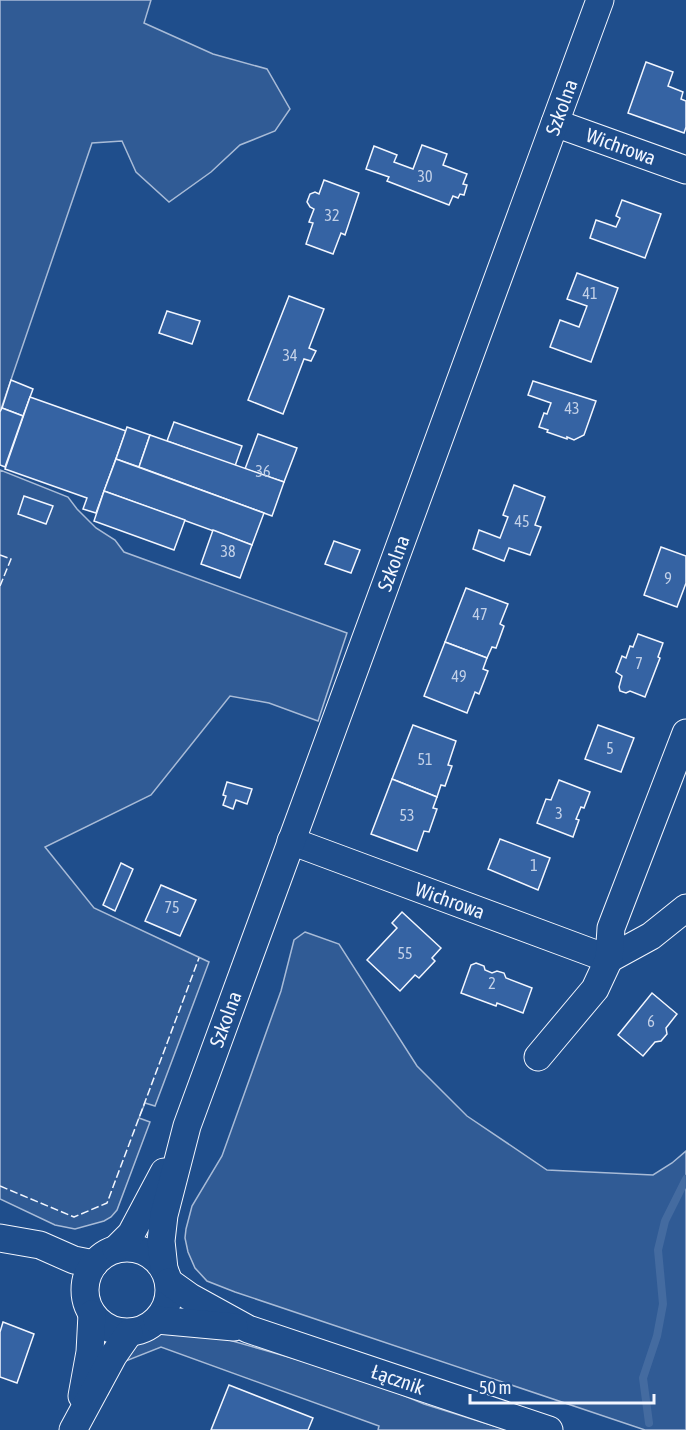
<svg xmlns="http://www.w3.org/2000/svg" width="686" height="1430" viewBox="0 0 686 1430" font-family="'Asap Condensed',sans-serif">
<style>
.green{fill:#305b95;stroke:#a8bbd7;stroke-width:1.5}
.lines{fill:none;stroke-linecap:round;stroke-linejoin:round}
.stream{stroke:#446ba0;stroke-width:8}
.building{fill:#3563a3;stroke:#f2f6ff;stroke-width:1.5}
.minor-casing{stroke:#f2f6ff;stroke-width:29}
.minor{stroke:#1f4e8c;stroke-width:27}
.fence{stroke:#f2f6ff;stroke-width:1.5;stroke-dasharray:8 3;stroke-linecap:butt}
.labels{text-anchor:middle;dominant-baseline:central;stroke-width:4.5;stroke-linejoin:round;paint-order:stroke}
.number-label{font-size:16px;fill:#c3d1e8}
.street-label{font-size:20px;fill:#f2f6ff;stroke:#1f4e8c}
</style>
<rect width="100%" height="100%" fill="#1f4e8c"/>
<!-- green -->
<g class="green">
<polygon points="0,0 151,0 144,23 213,54 267,69 290,109 275,131 240,145 211,172 169,202 136,172 122,141 92,143 0,412"/>
<polygon points="0,470 68,497 77,509 96,528 115,540 124,552 347,633 318,721 269,703 230,696 151,795 45,847 94,908 209,962 155,1106 145,1103 139,1118 150,1122 117,1210 111,1217 104,1221 75,1229 55,1225 0,1199"/>
<polygon points="305,932 339,944 417,1066 467,1116 547,1170 653,1175 672,1163 686,1151 686,1430 645,1430 235,1292 207,1281 195,1268 188,1252 185,1238 186,1229 192,1206 222,1156 281,991 294,940"/>
<path d="M173,1328h14l175,50 62,26 83,26h-129l1,-4 -218,-79 -38,15 -15,32 -4,-6c5,-11 10,-25 18,-33 13,-13 35,-21 51,-27z"/>
</g>
<g class="lines">
<!-- stream -->
<polyline class="stream" points="649,1423 643,1378 657,1336 663,1304 658,1250 665,1221 686,1179"/>
</g>
<!-- building -->
<g class="building">
<polygon points="646,62 673,72 668,86 683,92 681,99 686,101 686,127 684,133 628,113"/>
<polygon points="422,145 447,154 443,165 467,174 463,184 467,185 464,195 460,194 458,198 453,196 449,205 387,181 389,177 366,169 374,146 397,155 394,162 413,169"/>
<polygon points="324,180 359,193 345,235 341,233 333,254 306,244 313,223 309,222 314,209 310,207 307,202 310,194 315,192 319,194"/>
<polygon points="622,200 661,214 645,258 590,238 596,220 616,227 620,218 616,216"/>
<polygon points="577,273 618,288 591,362 550,347 560,320 579,327 587,306 567,299"/>
<polygon points="289,296 324,309 309,348 316,351 311,361 304,359 283,414 248,400"/>
<polygon points="167,311 200,321 192,344 159,333"/>
<polygon points="11,380 33,389 23,416 2,408"/>
<polygon points="533,381 596,401 584,435 574,440 567,437 567,439 547,432 548,430 539,427 544,413 547,414 551,403 528,395"/>
<polygon points="30,397 126,431 96,513 83,509 87,498 5,469"/>
<polygon points="2,408 23,416 5,467 0,465 0,412"/>
<polygon points="174,422 242,446 235,466 167,441"/>
<polygon points="127,427 150,435 139,467 116,459"/>
<polygon points="258,434 297,448 284,482 245,469"/>
<polygon points="150,435 284,482 272,516 139,467"/>
<polygon points="116,459 264,513 252,545 104,491"/>
<polygon points="514,485 545,497 535,525 541,527 530,555 509,548 504,561 473,549 479,530 500,538 508,517 503,515"/>
<polygon points="104,491 185,520 174,550 94,521"/>
<polygon points="24,496 53,506 46,524 18,514"/>
<polygon points="213,530 252,545 240,578 201,564"/>
<polygon points="334,541 360,550 351,573 325,564"/>
<polygon points="661,547 686,556 686,583 677,607 644,595"/>
<polygon points="466,588 508,604 500,624 504,626 496,648 492,647 487,658 445,642"/>
<polygon points="638,634 663,643 658,657 660,658 645,697 630,691 626,693 620,691 619,687 622,676 616,672 622,656 626,658 630,646 633,647"/>
<polygon points="445,642 487,658 483,669 488,671 479,694 475,692 467,713 424,696"/>
<polygon points="413,725 456,741 448,765 452,766 445,786 441,785 437,797 392,779"/>
<polygon points="598,725 634,738 621,772 585,759"/>
<polygon points="392,779 437,797 433,808 437,809 429,832 424,831 417,851 371,834"/>
<polygon points="559,780 590,792 584,808 581,807 576,819 579,820 573,837 537,823 546,799 551,800"/>
<polygon points="227,782 252,789 247,804 236,800 233,809 223,805 226,796 223,795"/>
<polygon points="500,839 550,858 538,890 488,869"/>
<polygon points="121,863 133,869 115,911 103,905"/>
<polygon points="161,885 196,900 180,936 145,921"/>
<polygon points="402,912 441,948 432,958 435,961 419,978 415,975 400,991 367,960 397,928 392,923"/>
<polygon points="476,963 484,966 485,970 492,973 497,971 504,973 506,978 532,988 523,1013 497,1003 496,1006 461,993 471,965"/>
<polygon points="652,993 677,1014 666,1028 667,1034 661,1041 655,1042 643,1056 618,1035"/>
<polygon points="3,1322 34,1334 17,1383 0,1377 0,1332"/>
<polygon points="229,1385 313,1418 308,1430 211,1430"/>
</g>
<g class="lines">
<defs>
<g id="minor">
<polyline points="555,123 686,170"/>
<polyline points="291,841 609,959 651,936 686,908"/>
<polyline points="538,1057 595,989 609,959 611,928 686,733"/>
<polyline points="0,1238 40,1245 74,1260 94,1264"/>
<circle cx="127" cy="1290" r="42"/>
<polyline points="116,1249 131,1234 164,1172"/>
<polyline points="164,1269 161,1241 164,1215 187,1126 600,0"/>
<polyline points="169,1282 190,1297 248,1329 549,1430"/>
<polyline points="157,1320 234,1327"/>
<polyline points="82,1396 90,1352 92,1314"/>
<polyline points="73,1430 113,1356 129,1333"/>
</g>
</defs>
<!-- minor casing -->
<use href="#minor" class="minor-casing"/>
<!-- minor -->
<use href="#minor" class="minor"/>
<!-- fence -->
<g class="fence">
<polyline points="0,555 11,559 0,586"/>
<polyline points="0,1186 74,1217 107,1203 199,958"/>
</g>
</g>
<g class="labels">
<!-- number labels -->
<g class="number-label">
<text x="425" y="176">30</text>
<text x="332" y="215">32</text>
<text x="590" y="293">41</text>
<text x="290" y="355">34</text>
<text x="572" y="408">43</text>
<text x="263" y="471">36</text>
<text x="522" y="521">45</text>
<text x="228" y="551">38</text>
<text x="668" y="578">9</text>
<text x="480" y="614">47</text>
<text x="639" y="663">7</text>
<text x="459" y="676">49</text>
<text x="610" y="748">5</text>
<text x="425" y="759">51</text>
<text x="559" y="813">3</text>
<text x="407" y="815">53</text>
<text x="534" y="865">1</text>
<text x="172" y="907">75</text>
<text x="405" y="953">55</text>
<text x="492" y="983">2</text>
<text x="651" y="1021">6</text>
</g>
<!-- street labels -->
<g class="street-label">
<text transform="translate(561 107) rotate(-70)">Szkolna</text>
<text transform="translate(621 146) rotate(20)">Wichrowa</text>
<text transform="translate(393 563) rotate(-70)">Szkolna</text>
<text transform="translate(450 900) rotate(20)">Wichrowa</text>
<text transform="translate(225 1019) rotate(-70)">Szkolna</text>
<text transform="translate(398 1379) rotate(19)">Łącznik</text>
</g>
</g>
<!-- scale -->
<path d="M470 1394v9h184v-9" fill="none" stroke="#f2f6ff" stroke-width="3"/>
<text x="479" y="1394" font-size="18" fill="#f2f6ff" stroke="#1f4e8c" stroke-width="4.5" paint-order="stroke">50 m</text>
</svg>
